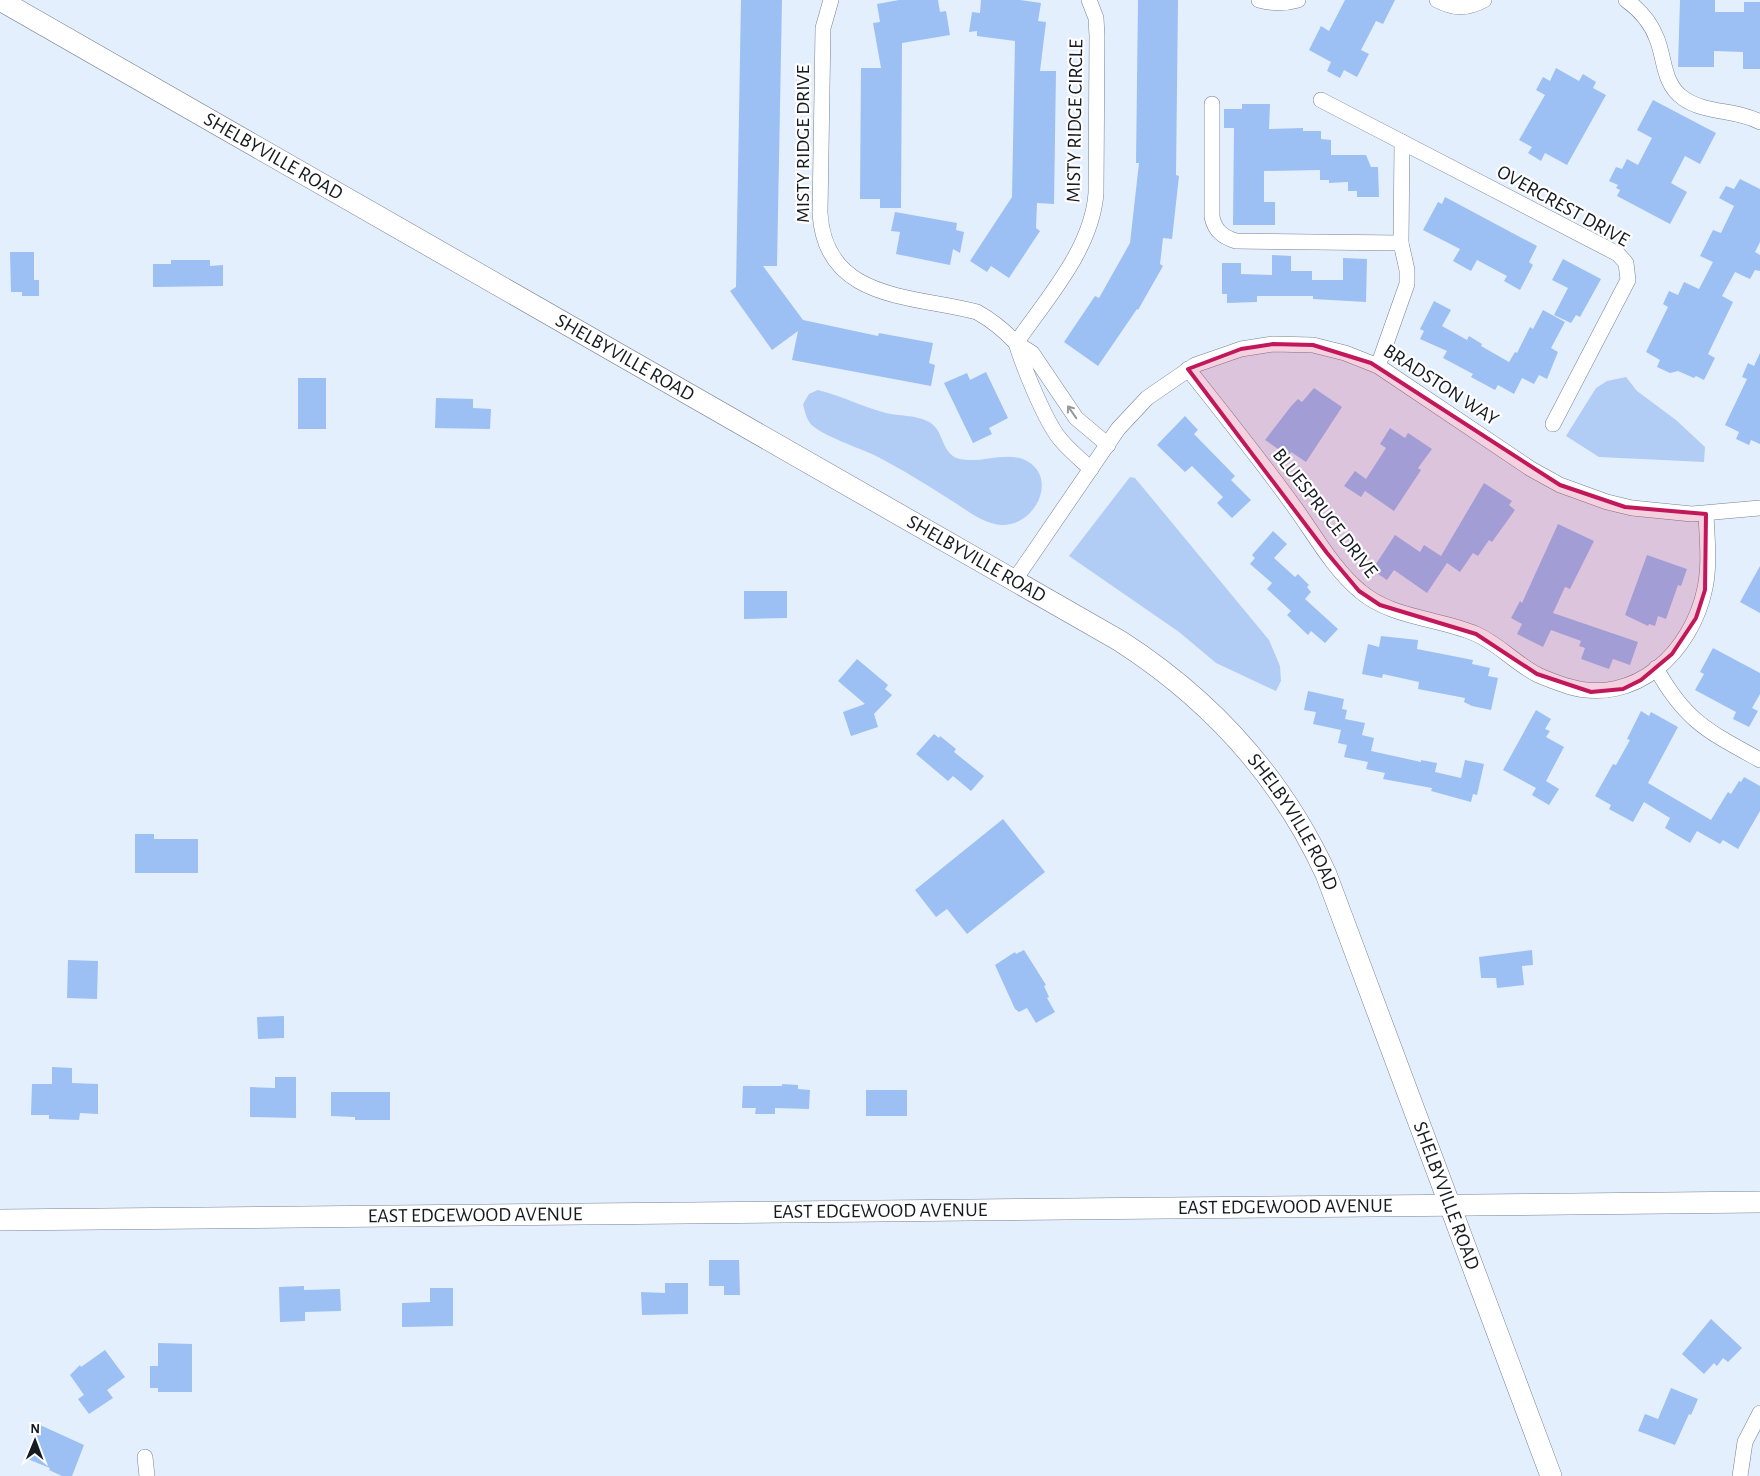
<svg xmlns="http://www.w3.org/2000/svg" width="1760" height="1476" viewBox="0 0 1760 1476" font-family="'Alegreya Sans',sans-serif">
<style>
.water{fill:#b2cdf5}
.building{fill:#9cbff4}
.lines{fill:none;stroke-linecap:round;stroke-linejoin:round}
.street-casing{stroke:#768293;stroke-width:16}
.secondary-casing{stroke:#768293;stroke-width:22}
.street{stroke:#fff;stroke-width:15}
.secondary{stroke:#fff;stroke-width:21}
.oneway{stroke:#96989b}
.marked{fill:#c2185b;fill-opacity:0.2;stroke:#c2185b;stroke-width:4;stroke-linejoin:round}
.labels{text-anchor:middle;dominant-baseline:central;stroke-width:4.5;stroke-linejoin:round;paint-order:stroke}
.street-label{font-size:20px;fill:#161b21;stroke:#fff}
</style>
<rect width="100%" height="100%" fill="#e4effe"/>
<!-- water -->
<g class="water">
<polygon points="1626,377 1637,391 1676,420 1705,447 1704,462 1599,457 1566,436 1596,388 1607,381"/>
<path d="M818,390c24,6 45,17 68,23 13,3 29,2 41,8 18,7 13,34 33,38 21,5 47,-9 67,2 32,18 7,66 -26,64 -14,-1 -30,-11 -41,-19 -28,-18 -58,-37 -88,-52 -16,-7 -45,-17 -58,-27 -7,-5 -9,-15 -11,-23l6,-10z"/>
<polygon points="1130,477 1135,478 1269,640 1280,666 1281,681 1276,691 1216,663 1179,632 1069,556"/>
</g>
<!-- building -->
<g class="building">
<polygon points="741,0 782,0 777,266 763,266 803,320 878,336 879,333 933,343 929,363 935,365 931,386 792,360 798,331 772,350 730,291 736,287"/>
<polygon points="899,0 938,0 940,12 946,11 950,35 902,43 901,208 880,208 880,199 860,199 861,68 881,68 873,23 880,22 877,4"/>
<polygon points="981,0 1020,0 1041,3 1038,21 1046,22 1040,71 1056,71 1054,204 1037,203 1036,228 1040,231 1009,278 991,266 987,272 970,261 1012,197 1015,41 977,36 977,31 969,32 972,12 980,13"/>
<polygon points="1138,0 1178,0 1176,175 1179,176 1172,239 1163,238 1160,264 1163,266 1138,310 1137,309 1098,366 1064,342 1095,296 1099,298 1130,243 1139,163 1136,163"/>
<polygon points="1345,0 1395,0 1383,24 1376,21 1361,50 1369,54 1357,77 1344,70 1340,78 1327,71 1331,62 1309,50 1321,26 1329,31"/>
<polygon points="1680,0 1715,0 1715,12 1744,12 1744,2 1760,2 1760,69 1743,69 1743,52 1714,51 1714,67 1678,67"/>
<polygon points="1556,68 1579,81 1583,74 1596,82 1593,88 1606,95 1567,165 1545,153 1541,161 1528,153 1532,147 1519,140 1545,95 1536,90 1543,77 1550,81"/>
<polygon points="1653,100 1716,133 1700,164 1685,156 1671,183 1687,192 1670,224 1617,196 1620,190 1616,188 1618,185 1609,181 1616,167 1622,169 1627,159 1638,165 1652,138 1637,130"/>
<polygon points="1242,104 1270,104 1269,129 1303,128 1303,131 1321,131 1321,139 1331,140 1331,155 1366,155 1371,167 1378,167 1379,197 1357,197 1357,191 1348,191 1348,182 1329,183 1329,180 1320,180 1320,170 1264,171 1264,202 1275,202 1275,225 1233,225 1234,128 1224,128 1224,109 1242,109"/>
<polygon points="1740,179 1760,189 1760,242 1755,252 1760,255 1760,271 1755,270 1750,279 1735,272 1722,296 1733,302 1708,354 1715,358 1704,380 1696,376 1694,378 1678,371 1670,373 1657,367 1660,360 1646,352 1668,307 1663,304 1669,291 1678,295 1684,282 1699,289 1713,262 1700,256 1713,230 1721,233 1734,206 1719,198 1726,186 1734,189"/>
<polygon points="1445,197 1537,246 1529,262 1533,265 1520,290 1504,281 1507,276 1477,260 1471,271 1453,261 1460,249 1423,230 1438,202 1442,204"/>
<polygon points="895,212 957,223 956,230 964,232 960,253 953,249 950,265 896,254 900,232 891,231"/>
<polygon points="10,252 34,252 34,280 39,280 39,296 22,296 22,292 11,292"/>
<polygon points="1272,255 1291,256 1291,271 1312,271 1312,280 1343,280 1343,258 1367,259 1366,302 1313,299 1313,296 1257,296 1257,302 1227,303 1227,294 1222,294 1222,263 1241,263 1241,274 1272,275"/>
<polygon points="1563,259 1601,279 1580,317 1576,315 1571,323 1554,315 1568,288 1552,280"/>
<polygon points="171,260 210,260 210,266 223,265 223,286 153,287 153,264 171,264"/>
<polygon points="1434,301 1451,310 1442,326 1467,340 1469,336 1482,344 1481,346 1509,362 1515,352 1517,353 1530,327 1533,329 1543,310 1565,322 1551,348 1558,352 1547,379 1539,375 1534,384 1522,378 1514,394 1498,385 1495,390 1471,377 1473,374 1443,358 1447,351 1420,339 1424,331 1420,329"/>
<polygon points="1760,353 1760,444 1751,440 1749,445 1736,439 1739,432 1725,425 1747,379 1742,377 1748,363 1754,366"/>
<polygon points="986,372 1008,418 989,428 992,434 973,443 944,383 967,373 970,380"/>
<rect x="298" y="378" width="28" height="51"/>
<polygon points="1314,388 1342,407 1306,462 1291,452 1288,456 1265,440 1292,405 1298,399 1302,402"/>
<polygon points="436,398 473,399 473,408 491,409 490,429 435,428"/>
<polygon points="1185,416 1198,430 1194,434 1235,476 1231,480 1251,500 1232,518 1217,503 1223,497 1192,466 1185,472 1157,445"/>
<polygon points="1390,428 1405,438 1408,433 1432,449 1418,468 1421,470 1394,511 1365,491 1361,497 1344,486 1355,471 1366,479 1386,448 1380,444"/>
<polygon points="1484,483 1512,501 1509,505 1515,510 1492,542 1489,540 1478,556 1473,553 1460,572 1447,563 1427,593 1394,570 1387,580 1372,570 1395,535 1420,552 1424,545 1441,556"/>
<polygon points="1558,524 1594,541 1570,589 1565,587 1553,613 1638,642 1630,665 1613,659 1609,669 1581,659 1585,648 1579,646 1581,641 1551,630 1543,647 1517,634 1522,624 1511,618 1520,601 1522,603"/>
<polygon points="1273,531 1287,544 1274,558 1295,577 1298,574 1309,585 1307,587 1311,592 1305,599 1338,629 1325,643 1311,631 1308,635 1287,615 1291,611 1267,589 1272,583 1250,564 1255,558 1252,555"/>
<polygon points="1647,555 1687,569 1681,586 1678,585 1666,619 1658,616 1655,626 1649,624 1648,626 1625,615"/>
<polygon points="1760,566 1760,613 1740,602"/>
<polygon points="744,591 787,591 787,618 744,619"/>
<polygon points="1381,636 1418,640 1417,649 1473,660 1472,664 1490,668 1488,676 1498,678 1491,710 1472,706 1464,702 1465,698 1418,689 1419,682 1383,674 1382,678 1362,674 1368,644 1379,647"/>
<polygon points="1713,648 1760,673 1760,694 1752,708 1758,711 1749,727 1733,719 1736,712 1695,690 1704,674 1700,672"/>
<polygon points="857,659 888,685 885,689 892,695 874,714 878,727 851,736 843,712 865,704 838,681"/>
<polygon points="1308,691 1344,699 1342,709 1347,710 1345,719 1365,723 1362,735 1374,738 1371,751 1421,762 1421,760 1437,763 1435,772 1461,778 1465,760 1484,764 1477,795 1473,794 1471,802 1431,791 1432,788 1383,779 1385,773 1366,769 1368,762 1344,757 1347,745 1338,743 1341,730 1313,724 1316,712 1304,710"/>
<polygon points="1536,710 1551,719 1545,729 1550,731 1546,737 1564,747 1546,781 1559,789 1549,805 1532,795 1536,788 1503,770"/>
<polygon points="1641,711 1649,716 1651,712 1678,727 1648,783 1711,820 1728,792 1731,794 1739,781 1741,782 1744,777 1760,786 1760,811 1738,849 1723,840 1720,844 1697,831 1690,843 1665,828 1670,818 1644,802 1633,822 1609,809 1611,805 1595,796 1613,764 1616,765 1630,740 1627,739"/>
<polygon points="934,734 939,738 940,736 956,749 954,752 984,776 971,791 953,776 948,781 916,754"/>
<polygon points="1003,819 1045,872 967,934 947,909 936,917 915,890"/>
<polygon points="135,834 154,834 154,839 198,839 198,873 135,873"/>
<polygon points="1024,950 1046,985 1044,986 1049,997 1047,998 1055,1012 1036,1023 1027,1008 1019,1012 1015,1009 995,965 1015,952 1016,954"/>
<polygon points="1532,950 1533,965 1522,966 1524,985 1497,988 1496,978 1481,978 1479,957"/>
<polygon points="68,960 98,961 97,999 67,998"/>
<polygon points="284,1016 284,1038 258,1039 257,1017"/>
<polygon points="52,1067 72,1068 72,1083 98,1084 98,1114 80,1113 79,1120 49,1119 49,1115 31,1115 32,1084 52,1084"/>
<polygon points="275,1077 296,1077 296,1118 250,1117 250,1087 275,1088"/>
<polygon points="782,1084 798,1085 798,1089 810,1090 809,1109 775,1108 775,1114 755,1114 756,1108 742,1108 743,1086 782,1086"/>
<rect x="866" y="1090" width="41" height="26"/>
<polygon points="331,1092 390,1092 390,1120 355,1120 355,1117 331,1116"/>
<polygon points="709,1260 739,1260 740,1295 724,1295 724,1286 709,1286"/>
<polygon points="665,1283 688,1283 688,1314 642,1315 641,1292 665,1293"/>
<polygon points="304,1286 304,1290 340,1289 341,1311 305,1312 305,1321 280,1322 279,1287"/>
<polygon points="430,1288 453,1288 453,1326 402,1327 402,1303 430,1302"/>
<polygon points="1711,1319 1742,1348 1728,1362 1723,1358 1717,1366 1714,1363 1704,1374 1682,1354"/>
<polygon points="158,1343 192,1344 192,1392 158,1392 158,1388 150,1388 150,1366 158,1366"/>
<polygon points="105,1350 125,1377 107,1390 113,1398 89,1414 78,1399 84,1395 70,1375 80,1365 81,1367"/>
<polygon points="1671,1388 1698,1399 1691,1415 1689,1414 1675,1445 1638,1431 1645,1414 1658,1419"/>
<polygon points="40,1425 84,1445 72,1476 62,1476 49,1470 50,1468 25,1458"/>
</g>
<g class="lines">
<defs>
<g id="street">
<path d="M831,0l-8,28 -3,185c5,88 92,82 157,99 16,9 27,18 39,31 31,-45 76,-94 80,-150l1,-157 -1,-18 -7,-18"/>
<path d="M1259,0c14,4 25,4 39,0"/>
<path d="M1437,0c17,9 30,9 47,0"/>
<path d="M1626,0c14,10 25,23 31,39 8,20 6,45 26,59 22,16 53,11 77,24"/>
<polyline points="1321,100 1618,254 1626,263 1628,280 1553,424"/>
<path d="M1212,104v113c3,14 11,20 24,24l165,2"/>
<polyline points="1378,366 1407,284 1407,270 1401,243 1402,142"/>
<path d="M1188,369c35,44 71,89 105,136 20,27 40,64 67,86 31,27 79,27 116,43 23,10 40,30 62,41 9,4 20,8 29,11 68,21 125,-34 138,-98 5,-24 2,-49 1,-74"/>
<path d="M1091,469c-10,-9 -22,-19 -31,-30 -15,-18 -37,-73 -44,-96l16,10 44,65 32,27"/>
<polyline points="1014,581 1118,429 1147,398 1195,365 1241,349 1273,344 1313,345 1345,353 1378,366 1531,469 1560,485 1607,502 1632,508 1692,514 1760,508"/>
<path d="M1656,668c29,53 53,64 104,92"/>
<polyline points="145,1457 147,1476"/>
<polyline points="1740,1476 1745,1442 1760,1413"/>
</g>
<g id="secondary">
<path id="s1" d="M0,0l1120,641c90,58 161,136 206,233l225,602"/>
<path id="s2" d="M0,1220l1760,-18"/>
</g>
</defs>
<!-- street casing -->
<use href="#street" class="street-casing"/>
<!-- secondary casing -->
<use href="#secondary" class="secondary-casing"/>
<!-- street -->
<use href="#street" class="street"/>
<!-- secondary -->
<use href="#secondary" class="secondary"/>
</g>
<!-- one-way arrows -->
<defs><path id="oneway-shaft" d="M-6 0H5M1.5-3L5.5 0L1.5 3" fill="none" stroke-width="1.6" stroke-linecap="round" stroke-linejoin="round" transform="scale(1.25)"/></defs>
<use class="oneway" href="#oneway-shaft" transform="translate(1072 412) rotate(-125)"/>
<!-- marked area -->
<path class="marked" d="M1273,344l40,1 58,18 189,122 65,22 81,7 -1,76 -9,28 -24,36 -31,26 -18,9 -32,3 -54,-18 -61,-40 -96,-29 -21,-14 -32,-38 -139,-184 53,-20z"/>
<g class="labels">
<!-- street labels -->
<g class="street-label">
<text transform="translate(1075 121) rotate(-89)">MISTY RIDGE CIRCLE</text>
<text transform="translate(803 144) rotate(-90)">MISTY RIDGE DRIVE</text>
<text stroke="none"><textPath href="#s1" startOffset="315">SHELBYVILLE ROAD</textPath></text>
<text transform="translate(1563 206) rotate(29)">OVERCREST DRIVE</text>
<text stroke="none"><textPath href="#s1" startOffset="720">SHELBYVILLE ROAD</textPath></text>
<text transform="translate(1441 385) rotate(33)">BRADSTON WAY</text>
<text transform="translate(1325 513) rotate(52)">BLUESPRUCE DRIVE</text>
<text stroke="none"><textPath href="#s1" startOffset="1125">SHELBYVILLE ROAD</textPath></text>
<text stroke="none"><textPath href="#s1" startOffset="1544">SHELBYVILLE ROAD</textPath></text>
<text stroke="none"><textPath href="#s1" startOffset="1949">SHELBYVILLE ROAD</textPath></text>
<text stroke="none"><textPath href="#s2" startOffset="1285">EAST EDGEWOOD AVENUE</textPath></text>
<text stroke="none"><textPath href="#s2" startOffset="880">EAST EDGEWOOD AVENUE</textPath></text>
<text stroke="none"><textPath href="#s2" startOffset="475">EAST EDGEWOOD AVENUE</textPath></text>
</g>
</g>
<!-- north arrow -->
<g transform="translate(35 1441) rotate(1)" stroke="#ffffff" stroke-width="4" paint-order="stroke">
<path d="M0-4L9 19L0 12L-9 19Z" fill="#161b21"/>
<text y="-8" font-size="14" font-weight="bold" text-anchor="middle" fill="#161b21">N</text>
</g>
</svg>
